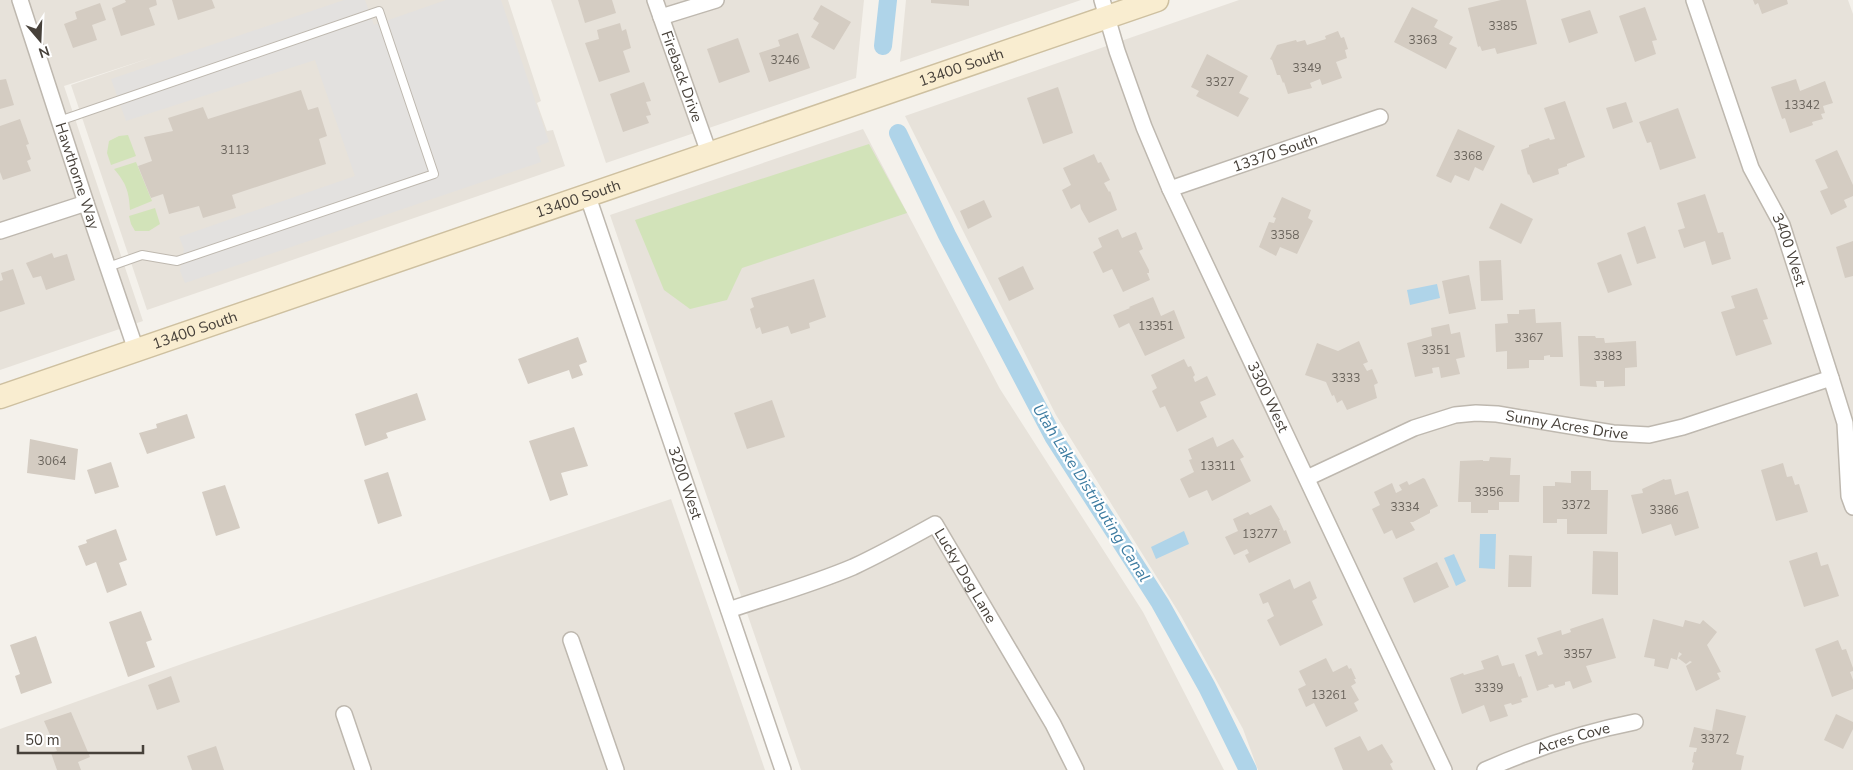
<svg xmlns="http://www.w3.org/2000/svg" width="1853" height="770" viewBox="0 0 1853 770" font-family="'Nunito Sans',sans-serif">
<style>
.residential{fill:#e7e2da}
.green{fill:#d2e3b9}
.parking{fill:#e3e1df}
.water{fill:#afd4e9}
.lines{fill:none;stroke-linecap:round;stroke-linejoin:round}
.canal{stroke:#afd4e9;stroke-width:18}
.building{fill:#d4ccc2}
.service-casing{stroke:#beb8af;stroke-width:10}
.minor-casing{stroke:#beb8af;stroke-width:18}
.secondary-casing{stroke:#cec0a0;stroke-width:25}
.service{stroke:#fff;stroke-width:8}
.minor{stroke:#fff;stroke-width:15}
.secondary{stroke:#f9edd0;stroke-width:22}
.labels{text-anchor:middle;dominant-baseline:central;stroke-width:4.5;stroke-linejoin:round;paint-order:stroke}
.number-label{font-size:12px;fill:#6a645c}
.street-label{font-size:15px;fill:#47413a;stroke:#fff}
.water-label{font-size:16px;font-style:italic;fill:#3c7ba0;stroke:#fff}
</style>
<rect width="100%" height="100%" fill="#f4f1eb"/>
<!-- residential -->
<g class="residential">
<polygon points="0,0 508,0 541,101 537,103 547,131 553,130 565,166 147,310 71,85 153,57 64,86 143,321 0,370"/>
<polygon points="551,0 864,0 856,78 606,163"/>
<polygon points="906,0 1081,0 900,62"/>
<polygon points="1239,0 1848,0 1853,14 1853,770 1258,770 1243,729 1181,616 1056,415 905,116"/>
<polygon points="863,129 1000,389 1143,612 1224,770 801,770 610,215"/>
<polygon points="671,499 765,770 0,770 0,729 193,660"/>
</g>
<!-- green -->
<g class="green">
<polygon points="128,135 136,156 111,165 107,153 109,141 119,136"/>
<polygon points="869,144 907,213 742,268 727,300 690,309 664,290 635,220"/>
<path d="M136,162l16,39 -22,9c-1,-19 -4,-27 -16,-41z"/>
<polygon points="155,208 160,224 149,231 135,231 131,224 129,216"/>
</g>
<!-- parking -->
<polygon class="parking" points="344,0 365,0 374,25 446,0 501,0 549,142 536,147 541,162 185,283 180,271 184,249 179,237 355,176 315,60 126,121 111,79"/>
<!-- water -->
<g class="water">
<polygon points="1437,284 1440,298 1410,305 1407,290"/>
<polygon points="1184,531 1189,544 1156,559 1151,547"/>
<polygon points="1480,534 1496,534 1495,569 1479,568"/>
<polygon points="1454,554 1466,581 1456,586 1444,558"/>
</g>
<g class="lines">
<!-- canal -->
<g class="canal">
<polyline points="883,46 888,0"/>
<polyline points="898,133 947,235 1054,438 1160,603 1207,687 1248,770"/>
</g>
</g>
<!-- building -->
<g class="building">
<polygon points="125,0 156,0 157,5 149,8 155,25 121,36 112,8 126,2"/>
<polygon points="172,0 212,0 215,8 178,20"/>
<polygon points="578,0 612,0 616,13 585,23"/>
<polygon points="931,0 969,0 969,6 931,3"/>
<polygon points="1501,0 1526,0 1537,44 1497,54 1495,48 1482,51 1480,46 1478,47 1468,8"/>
<polygon points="1753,0 1787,0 1788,4 1762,14 1758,3 1755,5"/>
<polygon points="100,3 106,20 92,25 97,40 73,48 64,24 77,19 75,12"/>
<polygon points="821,5 851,22 834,50 811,37 819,23 813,19"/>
<polygon points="1412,7 1438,20 1434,27 1453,37 1449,44 1457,48 1446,69 1394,42"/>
<polygon points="1645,7 1657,40 1652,41 1656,54 1635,62 1619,16"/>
<polygon points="1590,10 1598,33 1569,43 1561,19"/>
<polygon points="620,23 622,31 626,29 631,48 623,51 630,72 599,82 585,43 599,39 597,30"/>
<polygon points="1338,31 1341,38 1344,37 1348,49 1345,50 1347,58 1336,62 1342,78 1322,85 1320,79 1310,83 1312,88 1288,94 1284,82 1283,83 1280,75 1277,75 1272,60 1270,59 1277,45 1296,40 1297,42 1305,40 1307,45 1326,39 1325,36"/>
<polygon points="798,33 810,68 769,82 759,53 780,46 778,40"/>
<polygon points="738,38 750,72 719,83 707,49"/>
<polygon points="1207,54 1248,76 1239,93 1249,98 1238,117 1196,96 1199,91 1191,87"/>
<polygon points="6,79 14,105 0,109 0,80"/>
<polygon points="1796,79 1800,91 1825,81 1833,103 1823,106 1825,113 1821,114 1823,119 1812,122 1813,125 1790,133 1785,118 1782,119 1771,87"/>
<polygon points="644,82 651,101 646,102 651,115 646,116 649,123 623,132 610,94"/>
<polygon points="1058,87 1073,133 1043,144 1027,98"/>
<polygon points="301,90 308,110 318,107 327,136 319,139 326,164 232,195 236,208 203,218 199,206 169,214 163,194 151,198 138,166 152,161 144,137 173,131 168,118 203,107 208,119"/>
<polygon points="1565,101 1585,157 1567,164 1567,166 1558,169 1559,174 1533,183 1529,174 1528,175 1521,150 1529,147 1529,145 1549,138 1550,140 1555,139 1544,108"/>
<polygon points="1626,102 1633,122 1613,129 1606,108"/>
<polygon points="1678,108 1696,158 1660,170 1651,142 1647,143 1639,122"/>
<polygon points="20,119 29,144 26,145 31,159 27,161 31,171 3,180 0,172 0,126"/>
<polygon points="1458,129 1495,146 1483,171 1475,167 1469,181 1455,175 1451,183 1436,176"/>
<polygon points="1837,150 1853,185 1853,196 1844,200 1847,207 1831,215 1820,191 1828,188 1815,160"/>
<polygon points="1094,154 1098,163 1101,162 1110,180 1104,183 1109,192 1110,191 1117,210 1089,223 1081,209 1080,204 1071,209 1062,190 1071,185 1063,168"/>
<polygon points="1705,194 1718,233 1723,232 1731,259 1712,265 1705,241 1684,248 1678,230 1685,228 1677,203"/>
<polygon points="1282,197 1311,210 1308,218 1313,221 1297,254 1280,247 1276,256 1259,247 1269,222 1274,223 1276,218 1273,217"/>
<polygon points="984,200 992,217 968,229 960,211"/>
<polygon points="1501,203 1533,219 1521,244 1489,228"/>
<polygon points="1645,226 1656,258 1637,264 1627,233"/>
<polygon points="1118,229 1122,238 1136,232 1143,249 1139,251 1149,270 1149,273 1147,273 1150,280 1123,292 1112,269 1103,273 1093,252 1102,247 1098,238"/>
<polygon points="1853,241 1853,276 1845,278 1836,247"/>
<polygon points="52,253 54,258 67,254 75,280 46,290 41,276 33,278 26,263"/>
<polygon points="1621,254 1632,285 1608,293 1597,263"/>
<polygon points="1501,260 1503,300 1481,301 1479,261"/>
<polygon points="1023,266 1034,289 1009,301 998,278"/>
<polygon points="13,269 25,304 0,312 0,281 3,280 1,273"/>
<polygon points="1469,275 1476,309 1449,314 1442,281"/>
<polygon points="814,279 826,317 809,323 810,328 791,334 788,326 762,334 760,327 756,329 750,309 754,307 751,298"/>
<polygon points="1757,288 1768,319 1763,320 1772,344 1736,356 1721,312 1735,308 1731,296"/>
<polygon points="1153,297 1161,316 1174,310 1185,338 1145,356 1129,323 1119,328 1113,315 1130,308 1129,307"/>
<polygon points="1535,309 1536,323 1561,322 1563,357 1550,357 1550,355 1544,356 1544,360 1529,360 1529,368 1507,369 1507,351 1496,352 1495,324 1508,323 1507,314 1519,314 1519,310"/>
<polygon points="1449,324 1451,334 1460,332 1465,357 1456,359 1460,374 1441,378 1439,367 1432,368 1433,373 1415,377 1407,343 1432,336 1431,328"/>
<polygon points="1578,336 1595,336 1596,338 1604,338 1605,343 1636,341 1637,367 1625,368 1625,386 1604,387 1604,381 1596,381 1597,387 1580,386"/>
<polygon points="578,337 587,362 579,365 583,375 572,379 569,370 528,384 518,359"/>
<polygon points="1359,341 1368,362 1363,364 1367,371 1372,369 1378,383 1374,385 1377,398 1347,410 1342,400 1337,403 1334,395 1332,396 1326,382 1305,375 1317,343 1338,351"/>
<polygon points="1184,359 1188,367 1191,366 1195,375 1193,377 1195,382 1207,376 1216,395 1200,402 1207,417 1177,432 1165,406 1160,408 1152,391 1157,388 1151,375"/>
<polygon points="417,393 426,420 386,433 388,438 365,446 355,414"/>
<polygon points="772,400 785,437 747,449 734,413"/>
<polygon points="187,414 195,438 147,454 139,433 157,428 156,424"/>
<polygon points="574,427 588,466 561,473 568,495 550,501 529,441"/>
<polygon points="1213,437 1217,447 1233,439 1244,457 1240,459 1251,481 1212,501 1207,490 1189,498 1180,479 1194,472 1189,460 1192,459 1188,449"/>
<polygon points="30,439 78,449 75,480 27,473"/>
<polygon points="1490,457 1511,458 1510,475 1520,475 1519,502 1499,502 1499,510 1488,510 1488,513 1471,513 1471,502 1458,502 1460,461 1483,460 1483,461 1489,461"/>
<polygon points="111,462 119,487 95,494 87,470"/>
<polygon points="1783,463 1787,477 1792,476 1795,485 1799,484 1808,512 1776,521 1761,470"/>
<polygon points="1571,471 1591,471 1591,490 1608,490 1607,534 1567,534 1567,519 1557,519 1557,523 1543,523 1543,486 1555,486 1555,482 1571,483"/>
<polygon points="388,472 402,516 378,524 364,480"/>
<polygon points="1423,478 1425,479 1438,506 1430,510 1430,513 1413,522 1410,522 1415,530 1396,539 1392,530 1384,534 1372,509 1380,505 1374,492 1392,483 1396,493 1402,490 1399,485 1407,481 1409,485"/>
<polygon points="1664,479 1665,480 1671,479 1675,495 1688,491 1699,528 1675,536 1671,524 1642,534 1631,495 1643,493 1642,489"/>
<polygon points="225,485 240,528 216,536 202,492"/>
<polygon points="1271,505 1280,520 1279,520 1284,531 1286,530 1291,543 1249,563 1245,555 1249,553 1247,549 1234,555 1225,537 1238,531 1233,519 1248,512 1250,515"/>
<polygon points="116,529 127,560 119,563 127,585 107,593 96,562 86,566 78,546 87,543 86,540"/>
<polygon points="1593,551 1618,552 1618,595 1592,594"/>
<polygon points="1817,552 1821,566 1828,564 1839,596 1804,607 1789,561"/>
<polygon points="1509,555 1532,556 1531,587 1508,587"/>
<polygon points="1437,562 1449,587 1414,603 1403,578"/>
<polygon points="1290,579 1294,589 1310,581 1317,598 1312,601 1323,625 1280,646 1267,620 1274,616 1268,602 1263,604 1259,594"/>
<polygon points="141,611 152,640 146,642 155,667 128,677 109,622"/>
<polygon points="1603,618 1616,658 1586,666 1592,682 1573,689 1570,681 1565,682 1565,685 1555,688 1553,684 1548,685 1549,687 1537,691 1525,655 1536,651 1538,656 1543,654 1537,638 1561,630 1562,635 1571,632 1570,629"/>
<polygon points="1653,619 1683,627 1685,620 1700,624 1703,620 1717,632 1707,645 1721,672 1717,673 1720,679 1696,691 1686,666 1692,662 1690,661 1686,664 1678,658 1682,654 1679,652 1677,660 1671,658 1668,669 1654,666 1655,659 1644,657"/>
<polygon points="36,636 52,683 21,694 15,676 20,674 10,645"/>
<polygon points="1838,640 1842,650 1846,649 1853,668 1853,671 1850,672 1853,680 1853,689 1832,697 1815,649"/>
<polygon points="1498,655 1502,666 1514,663 1519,677 1521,676 1528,697 1521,699 1522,702 1512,705 1511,703 1504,705 1508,716 1490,722 1484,705 1462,714 1450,678 1463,673 1464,675 1484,669 1481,661"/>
<polygon points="1326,658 1333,672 1347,665 1349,669 1351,668 1356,679 1354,679 1356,683 1351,686 1359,700 1354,703 1358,711 1326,727 1314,703 1306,707 1298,689 1306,685 1299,671"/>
<polygon points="171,676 180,702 157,710 148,685"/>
<polygon points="1716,709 1746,716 1736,754 1744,756 1741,770 1692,770 1694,763 1692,762 1694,752 1696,752 1697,748 1689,747 1694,727 1712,731"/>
<polygon points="71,712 90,757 78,762 81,770 57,770 51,753 57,751 44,721"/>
<polygon points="1836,714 1853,722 1853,729 1843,749 1824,740"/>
<polygon points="1360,736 1368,751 1382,744 1393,762 1390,764 1393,770 1343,770 1334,748"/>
<polygon points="216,746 224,770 192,770 187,756"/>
</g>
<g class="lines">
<defs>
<polyline id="service" points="59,121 379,11 434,174 177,261 142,255 108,267"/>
<g id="minor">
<path id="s1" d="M20,0l66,203 50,147"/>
<path id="s2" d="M655,0l54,153"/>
<path id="s3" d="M1102,0l15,51 27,76 26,62 274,581"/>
<path id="s4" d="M1694,0l57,168 31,57 49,153 14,45 4,73 4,11"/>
<polyline points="661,17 716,0"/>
<path id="s5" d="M1170,189l210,-72"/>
<path id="s6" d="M587,194l196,576"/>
<polyline points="0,231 86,203"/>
<path id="s7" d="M1307,478l107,-50 41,-13 21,-2 21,1 116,19 36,2 34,-8 148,-49"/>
<path id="s8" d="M729,610c41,-14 84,-26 124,-43 28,-13 55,-28 82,-43l118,200 23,46"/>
<polyline points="571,640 616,770"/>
<polyline points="344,714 363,770"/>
<path id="s9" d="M1485,770c48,-21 99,-38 150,-48"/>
</g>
<g id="secondary">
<path id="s10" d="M0,397l1157,-397"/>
</g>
</defs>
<!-- service casing -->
<use href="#service" class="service-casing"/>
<!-- minor casing -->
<use href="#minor" class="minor-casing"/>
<!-- secondary casing -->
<use href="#secondary" class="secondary-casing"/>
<!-- service -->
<use href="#service" class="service"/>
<!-- minor -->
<use href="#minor" class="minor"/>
<!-- secondary -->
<use href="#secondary" class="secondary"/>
</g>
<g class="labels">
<!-- number labels -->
<g class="number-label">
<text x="1503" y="26">3385</text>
<text x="1423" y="40">3363</text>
<text x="785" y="60">3246</text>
<text x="1307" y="68">3349</text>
<text x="1220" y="82">3327</text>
<text x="1802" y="105">13342</text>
<text x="235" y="150">3113</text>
<text x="1468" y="156">3368</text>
<text x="1285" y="235">3358</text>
<text x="1156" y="326">13351</text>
<text x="1529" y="338">3367</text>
<text x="1436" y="350">3351</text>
<text x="1608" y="356">3383</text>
<text x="1346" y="378">3333</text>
<text x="52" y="461">3064</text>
<text x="1218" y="466">13311</text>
<text x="1489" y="492">3356</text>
<text x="1576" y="505">3372</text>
<text x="1405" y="507">3334</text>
<text x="1664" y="510">3386</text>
<text x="1260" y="534">13277</text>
<text x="1578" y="654">3357</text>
<text x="1489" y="688">3339</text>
<text x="1329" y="695">13261</text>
<text x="1715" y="739">3372</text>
</g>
<!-- street labels -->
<g class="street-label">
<text stroke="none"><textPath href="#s10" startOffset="1016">13400 South</textPath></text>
<text stroke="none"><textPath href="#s2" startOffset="81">Fireback Drive</textPath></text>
<text stroke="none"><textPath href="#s5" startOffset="111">13370 South</textPath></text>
<text stroke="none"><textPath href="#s1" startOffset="185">Hawthorne Way</textPath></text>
<text stroke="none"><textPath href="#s10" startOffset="611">13400 South</textPath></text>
<text stroke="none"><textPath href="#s4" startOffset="268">3400 West</textPath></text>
<text stroke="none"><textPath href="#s10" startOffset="206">13400 South</textPath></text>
<text stroke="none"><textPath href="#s3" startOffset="431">3300 West</textPath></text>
<text stroke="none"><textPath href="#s7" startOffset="274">Sunny Acres Drive</textPath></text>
<text stroke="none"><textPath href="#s6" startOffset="305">3200 West</textPath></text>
<text stroke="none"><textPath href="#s8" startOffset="284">Lucky Dog Lane</textPath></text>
<text stroke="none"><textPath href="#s9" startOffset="94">Acres Cove</textPath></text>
</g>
<!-- water labels -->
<g class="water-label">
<text transform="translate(1091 493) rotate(58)">Utah Lake Distributing Canal</text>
</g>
</g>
<!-- north arrow -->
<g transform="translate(40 40) rotate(161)" stroke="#ffffff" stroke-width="4" paint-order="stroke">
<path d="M0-4L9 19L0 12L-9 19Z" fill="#47413a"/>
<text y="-8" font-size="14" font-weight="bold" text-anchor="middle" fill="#47413a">N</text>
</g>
<!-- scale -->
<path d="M18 745v8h125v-8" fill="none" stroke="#47413a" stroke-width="2.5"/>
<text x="25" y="745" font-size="15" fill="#47413a" stroke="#ffffff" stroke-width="4" paint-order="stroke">50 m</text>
</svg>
